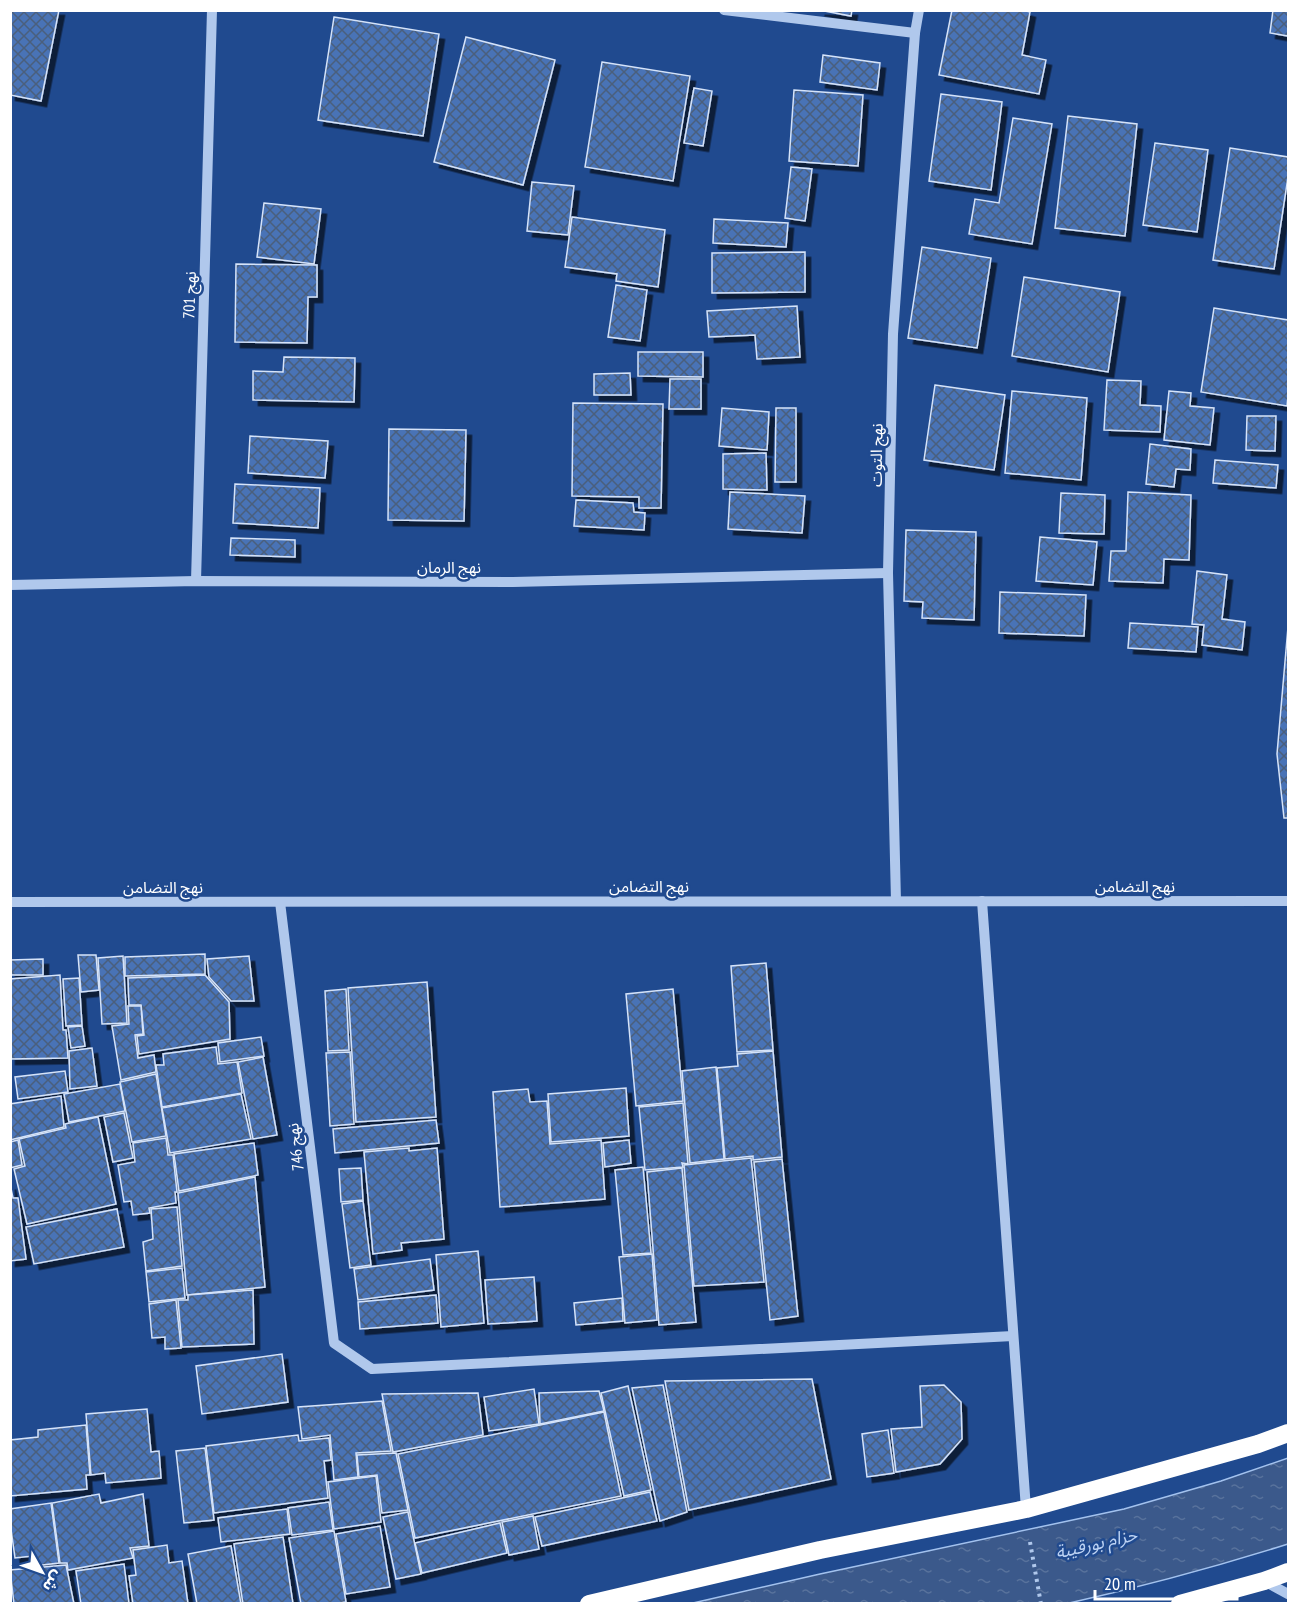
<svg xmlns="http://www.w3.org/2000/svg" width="1299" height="1614" viewBox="0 0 1299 1614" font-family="'PT Sans Narrow','Noto Sans Arabic',sans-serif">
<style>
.water{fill:url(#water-ripples);stroke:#a3c2ee;stroke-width:1.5}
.building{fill:url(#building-cross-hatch);stroke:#d5e3f9;stroke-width:1.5;filter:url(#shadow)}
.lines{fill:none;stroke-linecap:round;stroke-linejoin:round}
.path{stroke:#b0c8ec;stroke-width:4;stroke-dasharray:3 4.5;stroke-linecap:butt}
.minor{stroke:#b0c8ec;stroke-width:10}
.highway{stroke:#fff;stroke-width:18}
.labels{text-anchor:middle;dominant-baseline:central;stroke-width:5;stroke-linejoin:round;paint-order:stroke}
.street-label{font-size:16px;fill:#fff;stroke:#204a8f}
.water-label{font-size:18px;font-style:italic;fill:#bcd2f3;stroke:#204a8f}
</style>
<defs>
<pattern id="water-ripples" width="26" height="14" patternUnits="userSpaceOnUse" patternTransform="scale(1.5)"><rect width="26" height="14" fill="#3b598b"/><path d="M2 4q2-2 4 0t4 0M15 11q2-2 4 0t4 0" fill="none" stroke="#58729c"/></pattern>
<pattern id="building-cross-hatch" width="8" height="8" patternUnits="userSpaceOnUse" patternTransform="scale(1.5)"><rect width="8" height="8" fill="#4973b6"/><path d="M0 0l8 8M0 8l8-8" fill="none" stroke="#4b5e7c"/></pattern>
<filter id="shadow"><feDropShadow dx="5.5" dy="5.5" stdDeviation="0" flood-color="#0009"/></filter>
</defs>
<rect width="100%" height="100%" fill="#204a8f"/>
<!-- water -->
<path class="water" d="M1288,1458v86c-73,23 -147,43 -223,60l-372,-1 127,-29 304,-65 97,-28z"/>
<!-- building -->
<g class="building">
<polygon points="10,10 59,10 41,101 10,95"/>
<polygon points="819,10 852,10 851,16"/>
<polygon points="952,10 1023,10 1030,12 1022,55 1046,60 1039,94 939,75"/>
<polygon points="1273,10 1288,10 1288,36 1270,33"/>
<polygon points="334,17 439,34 423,136 318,120"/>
<polygon points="466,37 555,60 523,185 434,162"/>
<polygon points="823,55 880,63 877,90 820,82"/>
<polygon points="602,62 690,76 673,181 585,167"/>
<polygon points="694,88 712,91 703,146 684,143"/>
<polygon points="794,90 863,95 858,166 789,161"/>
<polygon points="941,94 1002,102 991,190 929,181"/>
<polygon points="1068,116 1137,124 1125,236 1055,228"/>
<polygon points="1013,118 1052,124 1032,244 969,234 975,199 999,203"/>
<polygon points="1155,143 1208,150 1197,232 1143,225"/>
<polygon points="1230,148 1288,157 1288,177 1274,269 1213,260"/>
<polygon points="791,167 812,169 805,221 785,218"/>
<polygon points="532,182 574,186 568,235 527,231"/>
<polygon points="264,203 321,209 314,264 257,257"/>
<polygon points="572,217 665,230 658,287 616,281 617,274 565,267"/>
<polygon points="714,219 788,223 786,247 713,243"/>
<polygon points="922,247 991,258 977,348 908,338"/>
<polygon points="805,252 805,292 712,293 712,253"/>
<polygon points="236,264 317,265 317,297 308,297 307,343 235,342"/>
<polygon points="1024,277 1120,292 1108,372 1012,356"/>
<polygon points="616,285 647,290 640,341 608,337"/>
<polygon points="797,306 800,357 757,359 755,335 709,337 707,311"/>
<polygon points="1214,308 1288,320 1288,396 1287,406 1201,392"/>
<polygon points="638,352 703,352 703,377 638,376"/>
<polygon points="284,357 355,358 354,402 253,400 253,371 283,372"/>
<polygon points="630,373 631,395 594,395 594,374"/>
<polygon points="670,379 701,379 701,409 669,409"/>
<polygon points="1107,380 1141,381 1140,405 1161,406 1160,432 1104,430"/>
<polygon points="935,385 1005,395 994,470 924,460"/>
<polygon points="1012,391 1087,398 1081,480 1005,473"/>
<polygon points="1169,391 1191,393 1190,406 1214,408 1210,445 1164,440"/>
<polygon points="573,403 663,404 661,508 639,508 639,497 572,496"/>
<polygon points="722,408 769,412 767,450 719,446"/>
<polygon points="776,408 796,408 796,482 775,482"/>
<polygon points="1247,416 1276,416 1275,451 1246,450"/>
<polygon points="389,429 466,430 464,521 388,520"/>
<polygon points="250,436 328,441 325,478 248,473"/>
<polygon points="1150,444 1191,449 1190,470 1176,469 1174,487 1146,484"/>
<polygon points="766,453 767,490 723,489 723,454"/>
<polygon points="1215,460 1278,465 1276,488 1213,483"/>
<polygon points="235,484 320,488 318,528 233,523"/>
<polygon points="730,492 805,496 802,533 728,529"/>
<polygon points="1128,492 1191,495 1189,560 1164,559 1163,583 1109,581 1111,551 1126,551"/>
<polygon points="1061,493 1105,495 1104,534 1059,533"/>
<polygon points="576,500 633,503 634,512 645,513 644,530 574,526"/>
<polygon points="906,530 976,532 974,620 922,618 923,602 904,601"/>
<polygon points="1040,537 1097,542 1093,585 1036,581"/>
<polygon points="231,538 295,540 295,557 230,555"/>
<polygon points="1197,571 1227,575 1222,619 1245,622 1242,650 1202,645 1204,625 1192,624"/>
<polygon points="1000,592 1086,595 1084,636 999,633"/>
<polygon points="1130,623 1198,627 1196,652 1128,648"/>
<polygon points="1288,627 1288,818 1284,818 1277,754"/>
<polygon points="205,954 205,974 125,976 125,957"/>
<polygon points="78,955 96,955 99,990 81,992"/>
<polygon points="123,956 127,1023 102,1024 98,958"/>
<polygon points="249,956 254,1001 231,1001 209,977 207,959"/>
<polygon points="43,959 43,975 10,975 10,960"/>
<polygon points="766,963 773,1050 737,1052 731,966"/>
<polygon points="60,975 63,1030 66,1030 68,1058 10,1059 10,979"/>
<polygon points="205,975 229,1002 230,1039 139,1054 137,1036 144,1035 141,1005 129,1005 128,978"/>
<polygon points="79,978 82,1025 66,1026 63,979"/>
<polygon points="427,982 436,1117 356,1122 348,988"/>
<polygon points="346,989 349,1050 328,1051 325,991"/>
<polygon points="673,989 683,1101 636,1106 626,994"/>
<polygon points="128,1006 141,1006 143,1034 135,1035 138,1058 154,1055 156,1072 121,1080 112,1026 129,1024"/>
<polygon points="82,1026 85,1046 71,1048 68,1027"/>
<polygon points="261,1037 264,1056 220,1062 218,1043"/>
<polygon points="216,1047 218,1064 237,1062 242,1093 162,1107 156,1065 164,1065 163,1054"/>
<polygon points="92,1048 97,1086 70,1089 69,1051"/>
<polygon points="773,1051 782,1157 753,1160 753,1156 725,1159 717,1068 738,1066 737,1054"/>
<polygon points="350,1052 354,1124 330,1126 326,1053"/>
<polygon points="263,1057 277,1135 253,1139 238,1062"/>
<polygon points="716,1067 724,1159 690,1163 682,1071"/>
<polygon points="65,1071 68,1092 18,1099 15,1077"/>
<polygon points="156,1074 166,1136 132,1142 120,1082"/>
<polygon points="120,1084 125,1111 69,1122 64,1094"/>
<polygon points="626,1088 629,1136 551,1142 548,1094"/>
<polygon points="528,1089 530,1102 547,1101 550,1144 601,1140 605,1199 500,1207 493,1092"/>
<polygon points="241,1094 251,1139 170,1153 162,1108"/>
<polygon points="61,1096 64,1127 10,1140 10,1104"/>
<polygon points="683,1103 688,1164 682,1163 683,1167 645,1170 639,1107"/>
<polygon points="124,1113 133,1158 113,1162 104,1117"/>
<polygon points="98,1117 116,1204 27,1224 14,1169 25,1166 19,1139 66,1128 65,1124"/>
<polygon points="436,1120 439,1143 335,1153 333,1129"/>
<polygon points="166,1138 168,1155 173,1155 177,1192 175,1192 176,1203 149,1208 150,1213 133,1215 131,1201 124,1202 118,1165 135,1162 133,1143"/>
<polygon points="18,1140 22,1165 10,1168 10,1142"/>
<polygon points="629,1140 631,1163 605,1167 603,1143"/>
<polygon points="254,1143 258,1175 179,1191 174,1154"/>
<polygon points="409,1148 409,1151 437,1148 444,1239 401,1243 402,1250 373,1254 364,1152"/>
<polygon points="751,1158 764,1282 694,1286 684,1165"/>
<polygon points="782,1159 798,1316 770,1320 754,1162"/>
<polygon points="643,1167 651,1253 623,1255 615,1170"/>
<polygon points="361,1168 363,1200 341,1202 339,1169"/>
<polygon points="682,1168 696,1322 659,1325 647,1172"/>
<polygon points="255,1177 265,1287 187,1295 178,1193"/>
<polygon points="10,1184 13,1198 18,1198 26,1259 10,1261"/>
<polygon points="363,1201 371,1265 350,1268 342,1204"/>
<polygon points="177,1207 182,1266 146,1271 143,1242 153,1239 151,1209"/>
<polygon points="117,1209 124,1247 34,1264 26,1227"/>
<polygon points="478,1251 484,1323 441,1327 436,1255"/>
<polygon points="652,1254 657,1320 625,1323 619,1257"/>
<polygon points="430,1259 434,1290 358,1300 354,1269"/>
<polygon points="182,1268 185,1298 149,1302 146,1272"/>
<polygon points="534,1277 537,1321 488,1324 485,1280"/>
<polygon points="253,1290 254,1344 182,1347 178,1300 188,1300 188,1295"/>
<polygon points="436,1295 438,1323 360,1329 358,1302"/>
<polygon points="622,1298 623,1321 576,1325 574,1303"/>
<polygon points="176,1300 181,1348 165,1349 165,1337 152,1338 149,1304"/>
<polygon points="282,1354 288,1402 202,1414 196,1366"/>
<polygon points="812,1379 831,1479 689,1510 665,1381"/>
<polygon points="663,1385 687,1512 660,1521 632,1388"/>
<polygon points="944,1385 961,1402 962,1439 940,1464 896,1472 891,1429 922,1427 920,1386"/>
<polygon points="628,1386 651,1490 624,1496 601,1393"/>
<polygon points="534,1389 539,1424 489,1431 484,1397"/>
<polygon points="599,1391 604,1411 540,1424 539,1393"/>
<polygon points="478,1393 483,1435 393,1452 382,1394"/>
<polygon points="382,1401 391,1451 356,1453 358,1477 334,1480 330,1435 302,1439 298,1407"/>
<polygon points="147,1409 151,1452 159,1451 161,1478 106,1483 105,1473 91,1475 86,1414"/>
<polygon points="604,1412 621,1496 415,1538 398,1454"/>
<polygon points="86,1425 90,1475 86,1475 87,1489 10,1496 10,1440 38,1437 38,1430"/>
<polygon points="888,1430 894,1473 867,1477 862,1434"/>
<polygon points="298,1435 299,1441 329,1438 331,1460 324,1461 328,1498 214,1513 206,1446"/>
<polygon points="205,1448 214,1520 184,1523 176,1451"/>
<polygon points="396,1453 408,1510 382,1513 377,1475 359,1477 357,1455"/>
<polygon points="376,1476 381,1522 334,1529 328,1482"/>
<polygon points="650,1492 657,1521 542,1546 535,1517"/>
<polygon points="99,1494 101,1503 143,1494 149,1546 130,1548 133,1558 68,1570 67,1563 60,1563 52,1503"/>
<polygon points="329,1502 333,1530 292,1535 288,1508"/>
<polygon points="51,1503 59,1563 34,1566 32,1556 15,1558 10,1522 10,1509"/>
<polygon points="287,1509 290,1534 221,1542 218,1518"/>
<polygon points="408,1512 421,1574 396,1579 383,1517"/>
<polygon points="533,1516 539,1549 509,1555 502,1522"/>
<polygon points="500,1523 507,1553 422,1573 415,1543"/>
<polygon points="380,1526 390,1587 346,1594 336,1534"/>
<polygon points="334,1531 346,1602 333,1604 301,1604 289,1538"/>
<polygon points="283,1537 293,1604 243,1604 234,1544"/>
<polygon points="167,1545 169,1563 182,1561 188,1604 133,1604 129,1576 136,1575 133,1550"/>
<polygon points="231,1546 241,1604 197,1604 188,1554"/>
<polygon points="124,1564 129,1604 81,1604 76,1571"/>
<polygon points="66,1565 74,1604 14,1604 10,1570"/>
</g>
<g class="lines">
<!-- path -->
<polyline class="path" points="1030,1542 1041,1604"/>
<!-- minor -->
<g class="minor">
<polyline points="724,10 915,33"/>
<polyline points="196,581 212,10"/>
<polyline points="10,585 196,581 513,582 888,573"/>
<polyline points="896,901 888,573 893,334 915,33 919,10"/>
<polyline points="982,901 1026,1509"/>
<polyline points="10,902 1288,901"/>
<polyline points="280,902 334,1343 372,1369 1013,1336"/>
<polyline points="1264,1581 1288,1594"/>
</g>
<!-- highway -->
<g class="highway">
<polyline points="589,1604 820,1550 1026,1509 1258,1444 1288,1433"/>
<polyline points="1180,1604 1264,1581 1288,1572"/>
</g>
</g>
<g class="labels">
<!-- street labels -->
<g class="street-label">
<text transform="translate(189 295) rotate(-88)">نهج 701</text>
<text transform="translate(876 455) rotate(-89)">نهج التوت</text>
<text x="449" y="567">نهج الرمان</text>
<text x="649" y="886">نهج التضامن</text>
<text x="1135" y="886">نهج التضامن</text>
<text x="163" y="887">نهج التضامن</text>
<text transform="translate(295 1147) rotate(-97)">نهج 746</text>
</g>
<!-- water labels -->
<g class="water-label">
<text transform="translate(1096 1543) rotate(-13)">حزام بورقيبة</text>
</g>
</g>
<!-- border -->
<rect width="1299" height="1614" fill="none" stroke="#ffffff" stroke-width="24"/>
<!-- north arrow -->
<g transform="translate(42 1572) rotate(130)" stroke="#204a8f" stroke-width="4.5" paint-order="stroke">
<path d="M0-4.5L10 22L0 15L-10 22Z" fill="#ffffff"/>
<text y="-9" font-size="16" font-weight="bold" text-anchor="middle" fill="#ffffff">ش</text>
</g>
<!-- scale -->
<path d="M1095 1590v9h142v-9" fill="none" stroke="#ffffff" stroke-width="3"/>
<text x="1104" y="1590" font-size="18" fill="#ffffff" stroke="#204a8f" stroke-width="4.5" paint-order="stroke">20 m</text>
</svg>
